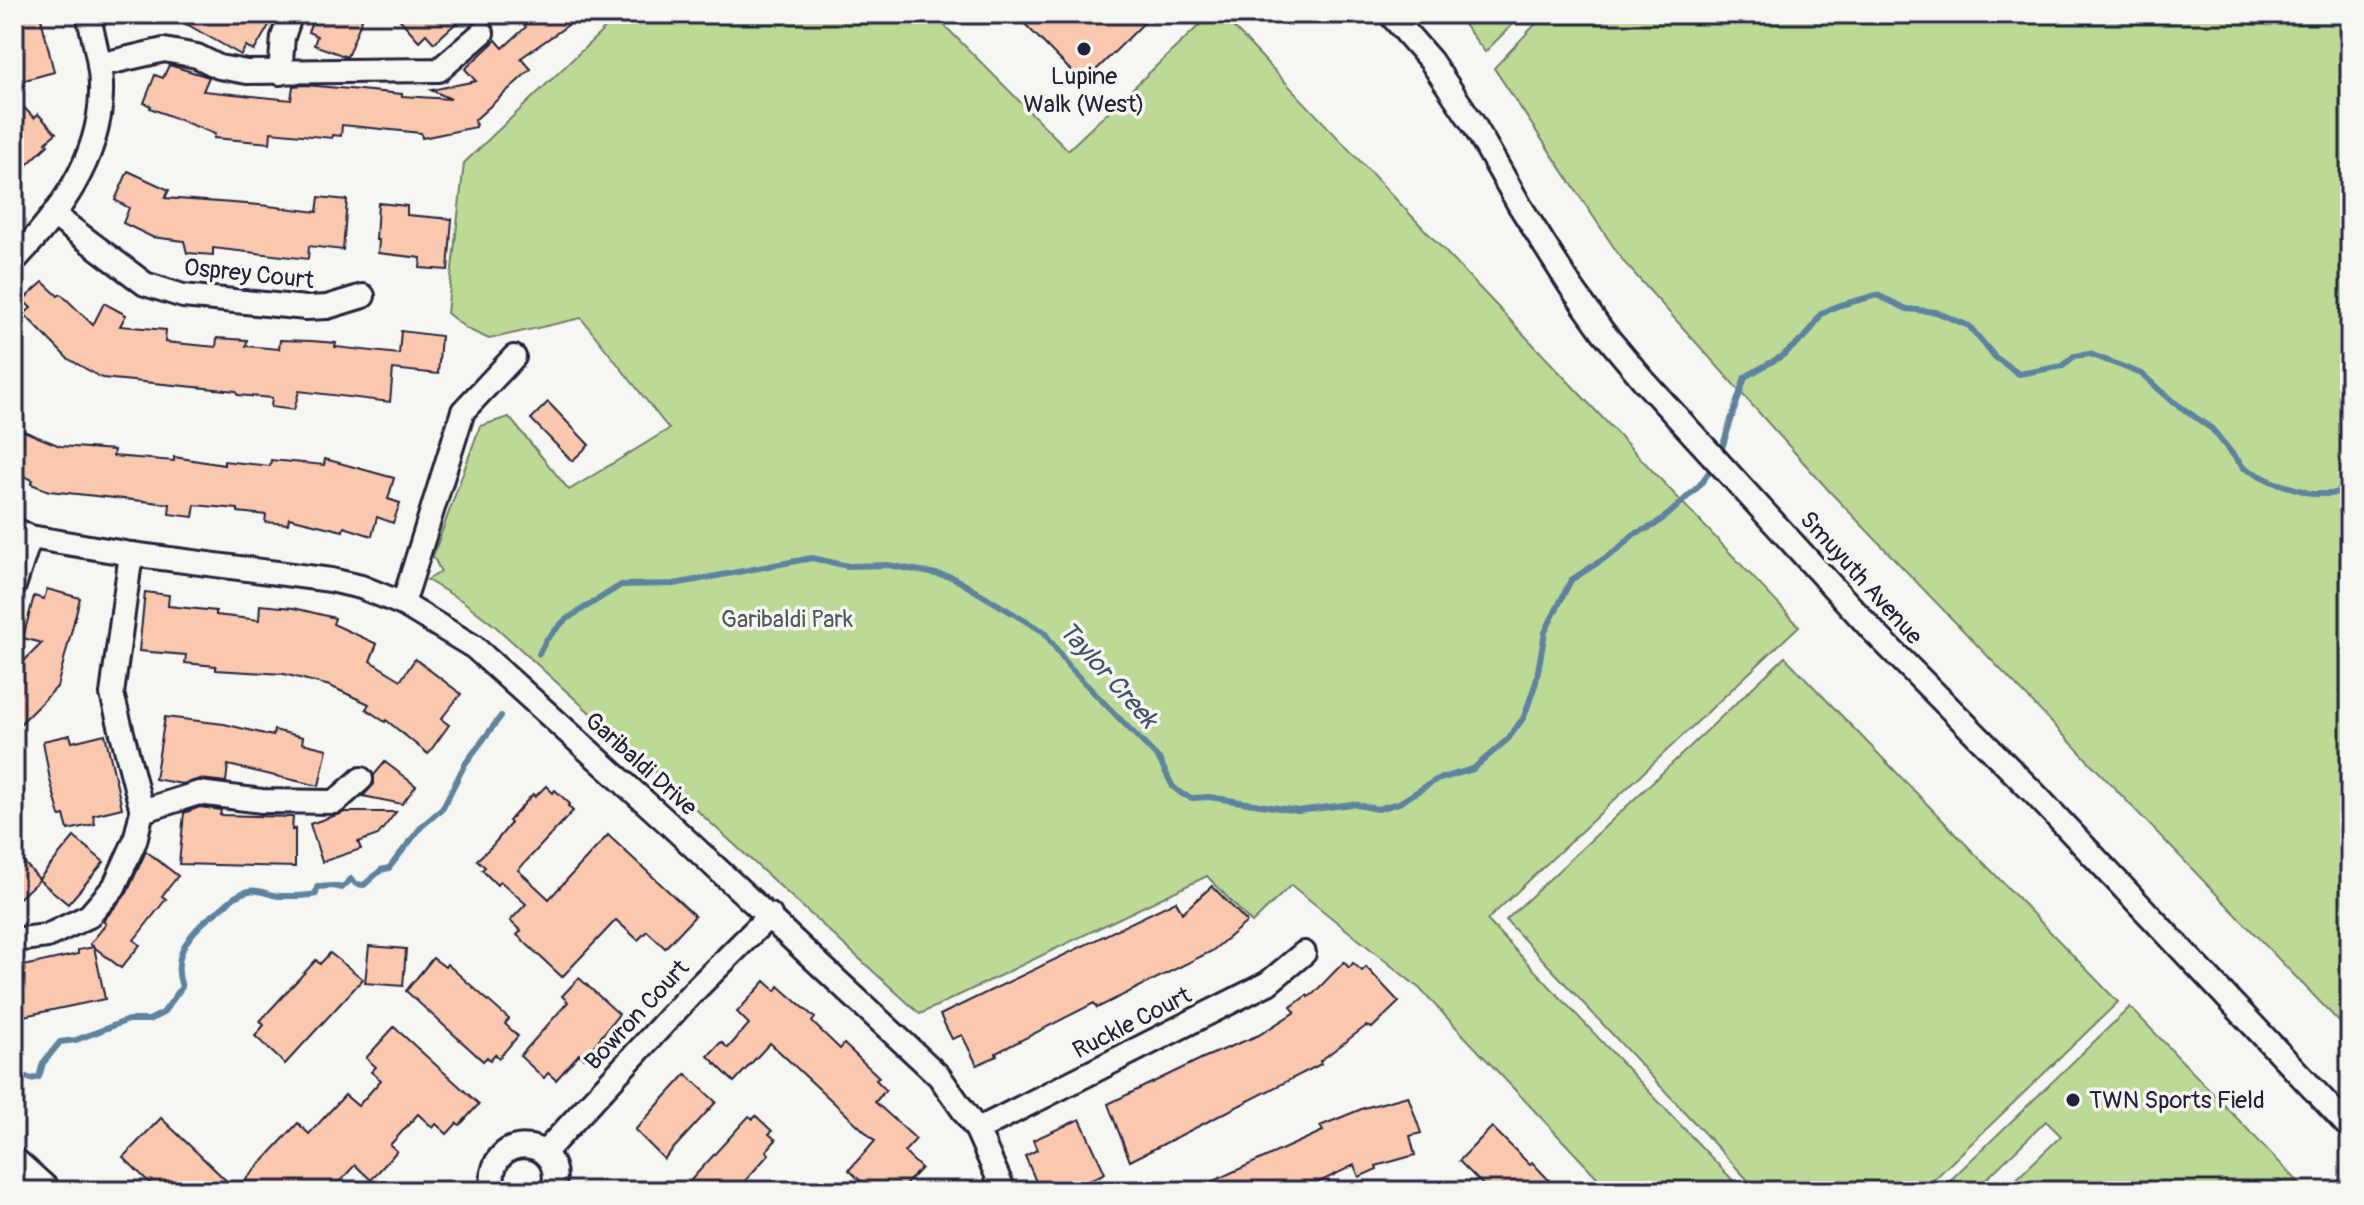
<svg xmlns="http://www.w3.org/2000/svg" width="2364" height="1205" viewBox="0 0 2364 1205" font-family="Pangolin,sans-serif">
<style>
.green{fill:#bbdb94;stroke:#6e7e68;stroke-width:2}
.lines{fill:none;stroke-linecap:round;stroke-linejoin:round}
.stream{stroke:#5c84a0;stroke-width:6}
.building{fill:#fcc8ad;stroke:#22223b;stroke-width:2}
.minor-casing{stroke:#22223b;stroke-width:28}
.secondary-casing{stroke:#22223b;stroke-width:36}
.minor{stroke:#f6f6f2;stroke-width:22}
.secondary{stroke:#f6f6f2;stroke-width:30}
.poi-dot{fill:#22223b;stroke:#f6f6f2;stroke-width:3}
.labels{text-anchor:middle;dominant-baseline:central;stroke-width:7;stroke-linejoin:round;paint-order:stroke}
.poi-label{font-size:24px;fill:#22223b;stroke:#f6f6f2}
.street-label{font-size:24px;fill:#22223b;stroke:#f6f6f2}
.park-label{font-size:24px;fill:#505a56;stroke:#f6f6f2}
.water-label{font-size:26px;font-style:italic;fill:#3f536e;stroke:#f6f6f2}
</style>
<rect width="100%" height="100%" fill="#f6f6f2"/>
<filter id="ink" filterUnits="userSpaceOnUse"><feTurbulence type="fractalNoise" baseFrequency=".0125" numOctaves="2"/><feDisplacementMap in="SourceGraphic" scale="16" xChannelSelector="R" yChannelSelector="G"/><feConvolveMatrix kernelMatrix="1 2 1 2 8 2 1 2 1" color-interpolation-filters="sRGB"/></filter>
<g filter="url(#ink)">
<!-- green -->
<g class="green">
<polygon points="620,14 933,14 1068,150 1211,14 1221,14 1799,626 1487,920 1743,1191 1610,1191 1419,988 1291,885 1252,923 1207,876 920,1014 495,626 464,602 427,580 441,572 433,556 480,426 509,417 569,490 669,429 581,318 489,339 467,329 447,313 464,163"/>
<polygon points="1456,14 1523,14 1485,52"/>
<polygon points="1545,14 2350,14 2350,1022 2344,1027 1831,493 1623,261 1494,68"/>
<polygon points="1785,657 2118,1002 1922,1191 1758,1191 1506,920"/>
<polygon points="2130,1007 2307,1191 2004,1191 2061,1136 2046,1121 1974,1191 1939,1191"/>
</g>
<g class="lines">
<!-- stream -->
<g class="stream">
<polyline points="1720,454 1745,377 1782,356 1808,334 1821,314 1837,306 1877,295 1907,309 1936,312 1969,326 1995,357 2019,374 2063,366 2074,356 2090,354 2142,374 2171,400 2212,429 2244,468 2273,482 2312,494 2331,494 2350,488"/>
<polyline points="539,654 546,640 565,620 621,585 674,584 812,558 848,566 888,565 952,577 1044,632 1069,667 1159,759 1173,787 1182,794 1192,798 1209,797 1298,811 1352,804 1378,809 1399,803 1436,780 1473,769 1508,739 1524,717 1536,682 1545,632 1571,580 1616,551 1634,534 1653,526 1670,513 1699,486 1715,464"/>
<path d="M14,1067l7,8 10,4 8,-2 4,-14 17,-21 16,-2 52,-20h21l14,-7 19,-26c-12,-32 10,-58 36,-76 9,-7 18,-18 31,-20 8,-2 16,2 24,4 8,2 35,1 43,-1l1,-7 16,-1 9,2 9,-9 5,5 8,1 17,-15 8,-2 33,-42 20,-17 23,-45 36,-48"/>
</g>
</g>
<!-- building -->
<g class="building">
<polygon points="14,14 40,14 54,72 14,83"/>
<polygon points="169,14 256,14 271,22 254,51 246,46 241,55"/>
<polygon points="315,14 364,14 347,57 314,45 317,36 308,32"/>
<polygon points="395,14 466,14 434,43 426,34 419,41"/>
<polygon points="516,14 584,14 521,58 531,69 475,120 476,127 422,138 421,133 342,125 341,136 332,135 332,138 271,132 270,143 214,138 215,134 150,108 151,106 144,103 155,75 163,78 169,65 209,77 203,91 291,100 293,86 306,85 402,94 402,96 451,99 431,90 476,81 465,69 496,40 503,48 526,27"/>
<polygon points="1015,14 1153,14 1083,83"/>
<polygon points="14,97 34,118 38,114 56,133 46,142 48,145 14,177"/>
<polygon points="128,171 169,190 165,198 260,205 317,212 319,197 347,200 343,250 309,246 308,259 213,248 213,255 187,253 184,241 152,237 123,223 129,208 115,200"/>
<polygon points="378,203 407,206 407,215 452,219 448,270 420,268 421,258 378,253 379,240 376,240"/>
<polygon points="43,282 58,296 61,294 93,325 104,303 126,315 120,326 166,330 165,342 216,347 217,338 247,340 246,346 279,349 280,340 311,341 336,343 335,347 399,354 401,331 441,336 438,374 393,369 390,402 299,391 294,410 271,407 272,398 238,395 236,391 102,378 67,358 24,314 31,308 23,300"/>
<polygon points="548,402 589,445 572,461 531,419"/>
<polygon points="14,427 60,446 114,450 113,456 174,461 174,457 224,465 224,461 270,466 271,460 324,465 325,459 394,478 388,499 400,503 393,523 377,517 372,536 344,527 343,531 289,518 288,524 265,522 266,515 238,512 238,509 195,505 193,517 169,514 170,504 49,491 31,484 33,480 14,472"/>
<polygon points="47,589 80,598 57,687 14,730 14,671 42,643 23,638 34,596 44,599"/>
<polygon points="145,592 169,595 168,606 216,611 216,615 259,620 260,605 294,608 335,618 333,624 377,644 370,661 401,680 415,659 461,694 441,719 449,725 428,754 386,720 385,722 366,709 369,704 330,686 284,674 216,670 216,666 185,663 186,655 139,651"/>
<polygon points="165,717 224,724 273,736 274,730 303,737 302,743 327,749 319,786 228,765 226,782 200,779 182,784 155,779"/>
<polygon points="105,734 122,808 93,815 95,824 68,830 64,815 60,816 50,780 43,741 70,735 72,742"/>
<polygon points="385,762 416,786 402,804 363,796 374,784 374,775"/>
<polygon points="546,786 553,793 555,790 570,804 568,806 573,811 518,870 549,899 608,835 695,916 665,948 647,931 638,940 616,920 562,977 517,935 521,931 510,921 526,904 500,881 497,885 482,870 485,867 477,860 493,845 511,823 509,821 533,794 535,797"/>
<polygon points="200,807 221,810 220,815 293,817 292,830 295,829 295,867 179,864 184,813"/>
<polygon points="345,812 396,812 378,835 358,842 361,849 322,862 310,824"/>
<polygon points="74,837 104,862 68,904 39,880 14,903 14,851 39,879"/>
<polygon points="146,851 178,876 162,896 166,899 134,940 140,945 121,968 94,947 105,999 14,1018 14,968 78,954 78,950 94,947 90,944 106,924 103,921 127,893"/>
<polygon points="1212,886 1247,922 1212,951 1097,1008 1094,1003 996,1053 997,1056 977,1065 962,1035 952,1039 940,1015 1176,901 1182,913"/>
<polygon points="369,946 406,949 403,986 365,983"/>
<polygon points="330,953 363,979 285,1064 255,1036 264,1025 260,1021 316,960 320,964"/>
<polygon points="433,958 445,967 447,964 509,1019 505,1024 518,1036 499,1058 495,1054 490,1060 487,1057 483,1061 406,991"/>
<polygon points="1344,962 1349,968 1353,963 1362,971 1366,967 1399,1002 1372,1028 1366,1026 1320,1061 1321,1064 1130,1161 1108,1104 1203,1058 1259,1035 1295,1012 1291,1007 1307,995 1308,997 1313,994"/>
<polygon points="579,978 619,1014 584,1058 579,1054 556,1080 548,1073 544,1078 520,1056 568,1002 562,996"/>
<polygon points="765,981 776,991 779,986 815,1018 812,1022 840,1049 844,1044 879,1077 876,1080 886,1090 875,1102 916,1139 904,1152 921,1168 900,1191 871,1191 849,1170 875,1141 770,1043 734,1082 708,1056 721,1042 728,1048 749,1024 737,1012"/>
<polygon points="394,1027 479,1104 460,1125 457,1123 447,1134 436,1124 433,1128 418,1114 390,1145 397,1151 371,1180 355,1165 331,1191 158,1191 123,1157 161,1118 236,1190 298,1123 309,1134 345,1095 358,1106 381,1080 371,1072 376,1067 366,1058"/>
<polygon points="686,1074 716,1102 664,1159 635,1130"/>
<polygon points="1408,1096 1421,1133 1410,1136 1415,1155 1376,1166 1377,1169 1359,1177 1354,1165 1301,1191 1191,1191 1323,1131 1320,1126 1364,1108"/>
<polygon points="749,1116 753,1119 756,1116 772,1131 769,1134 776,1140 766,1151 769,1154 736,1191 681,1191"/>
<polygon points="1080,1119 1105,1173 1069,1191 1040,1191 1025,1156 1037,1150 1033,1140"/>
<polygon points="1492,1127 1530,1165 1532,1162 1559,1191 1489,1191 1459,1161"/>
</g>
<g class="lines">
<defs>
<g id="minor">
<polyline points="1390,14 1431,61 1474,125 1520,206 1571,287 1603,332 1645,382 1875,633 2035,794 2350,1128"/>
<polyline points="99,65 164,50 197,56 219,67 247,72 439,70 482,33"/>
<polyline points="280,73 283,37 291,14"/>
<polyline points="55,216 145,284 183,296 306,308 327,307 363,296"/>
<path d="M14,261c44,-47 85,-99 87,-167 1,-27 -7,-54 -13,-80"/>
<polyline points="14,529 30,537 131,554 331,580 361,587 403,604 474,647 666,821 939,1076 977,1130 1004,1191"/>
<polyline points="14,586 30,537"/>
<polyline points="403,604 463,411 514,357"/>
<polyline points="142,811 199,793 262,801 335,802 361,779"/>
<polyline points="14,940 47,936 89,916 114,887 135,841 142,811 112,694 131,554"/>
<polyline points="977,1130 1268,983 1304,953"/>
<polyline points="544,1153 691,994 770,915"/>
<path d="M494,1191c-13,-60 74,-59 59,0"/>
</g>
<polyline id="secondary" points="14,1164 44,1191"/>
</defs>
<!-- minor casing -->
<use href="#minor" class="minor-casing"/>
<!-- secondary casing -->
<use href="#secondary" class="secondary-casing"/>
<!-- minor -->
<use href="#minor" class="minor"/>
<!-- secondary -->
<use href="#secondary" class="secondary"/>
</g>
</g>
<!-- markers -->
<g class="poi-dot">
<circle cx="1084" cy="49" r="8"/>
<circle cx="2073" cy="1100" r="8"/>
</g>
<g class="labels">
<!-- poi labels -->
<g class="poi-label">
<text x="1084" y="76">Lupine<tspan x="1084" dy="28">Walk (West)</tspan></text>
<text x="2089" y="1100" text-anchor="start">TWN Sports Field</text>
</g>
<!-- street labels -->
<g class="street-label">
<text transform="translate(249 274) rotate(6)">Osprey Court</text>
<text transform="translate(1861 578) rotate(48)">Smuyuth Avenue</text>
<text transform="translate(641 764) rotate(42)">Garibaldi Drive</text>
<text transform="translate(637 1015) rotate(-47)">Bowron Court</text>
<text transform="translate(1132 1023) rotate(-27)">Ruckle Court</text>
</g>
<!-- park labels -->
<g class="park-label">
<text x="787" y="619">Garibaldi Park</text>
</g>
<!-- water labels -->
<g class="water-label">
<text transform="translate(1108 675) rotate(48)">Taylor Creek</text>
</g>
</g>
<!-- margin -->
<rect width="2364" height="1205" fill="none" stroke="#f6f6f2" stroke-width="48"/>
<rect x="24" y="24" width="2316" height="1157" fill="none" stroke="#22223b" stroke-width="3" filter="url(#ink)"/>
</svg>
